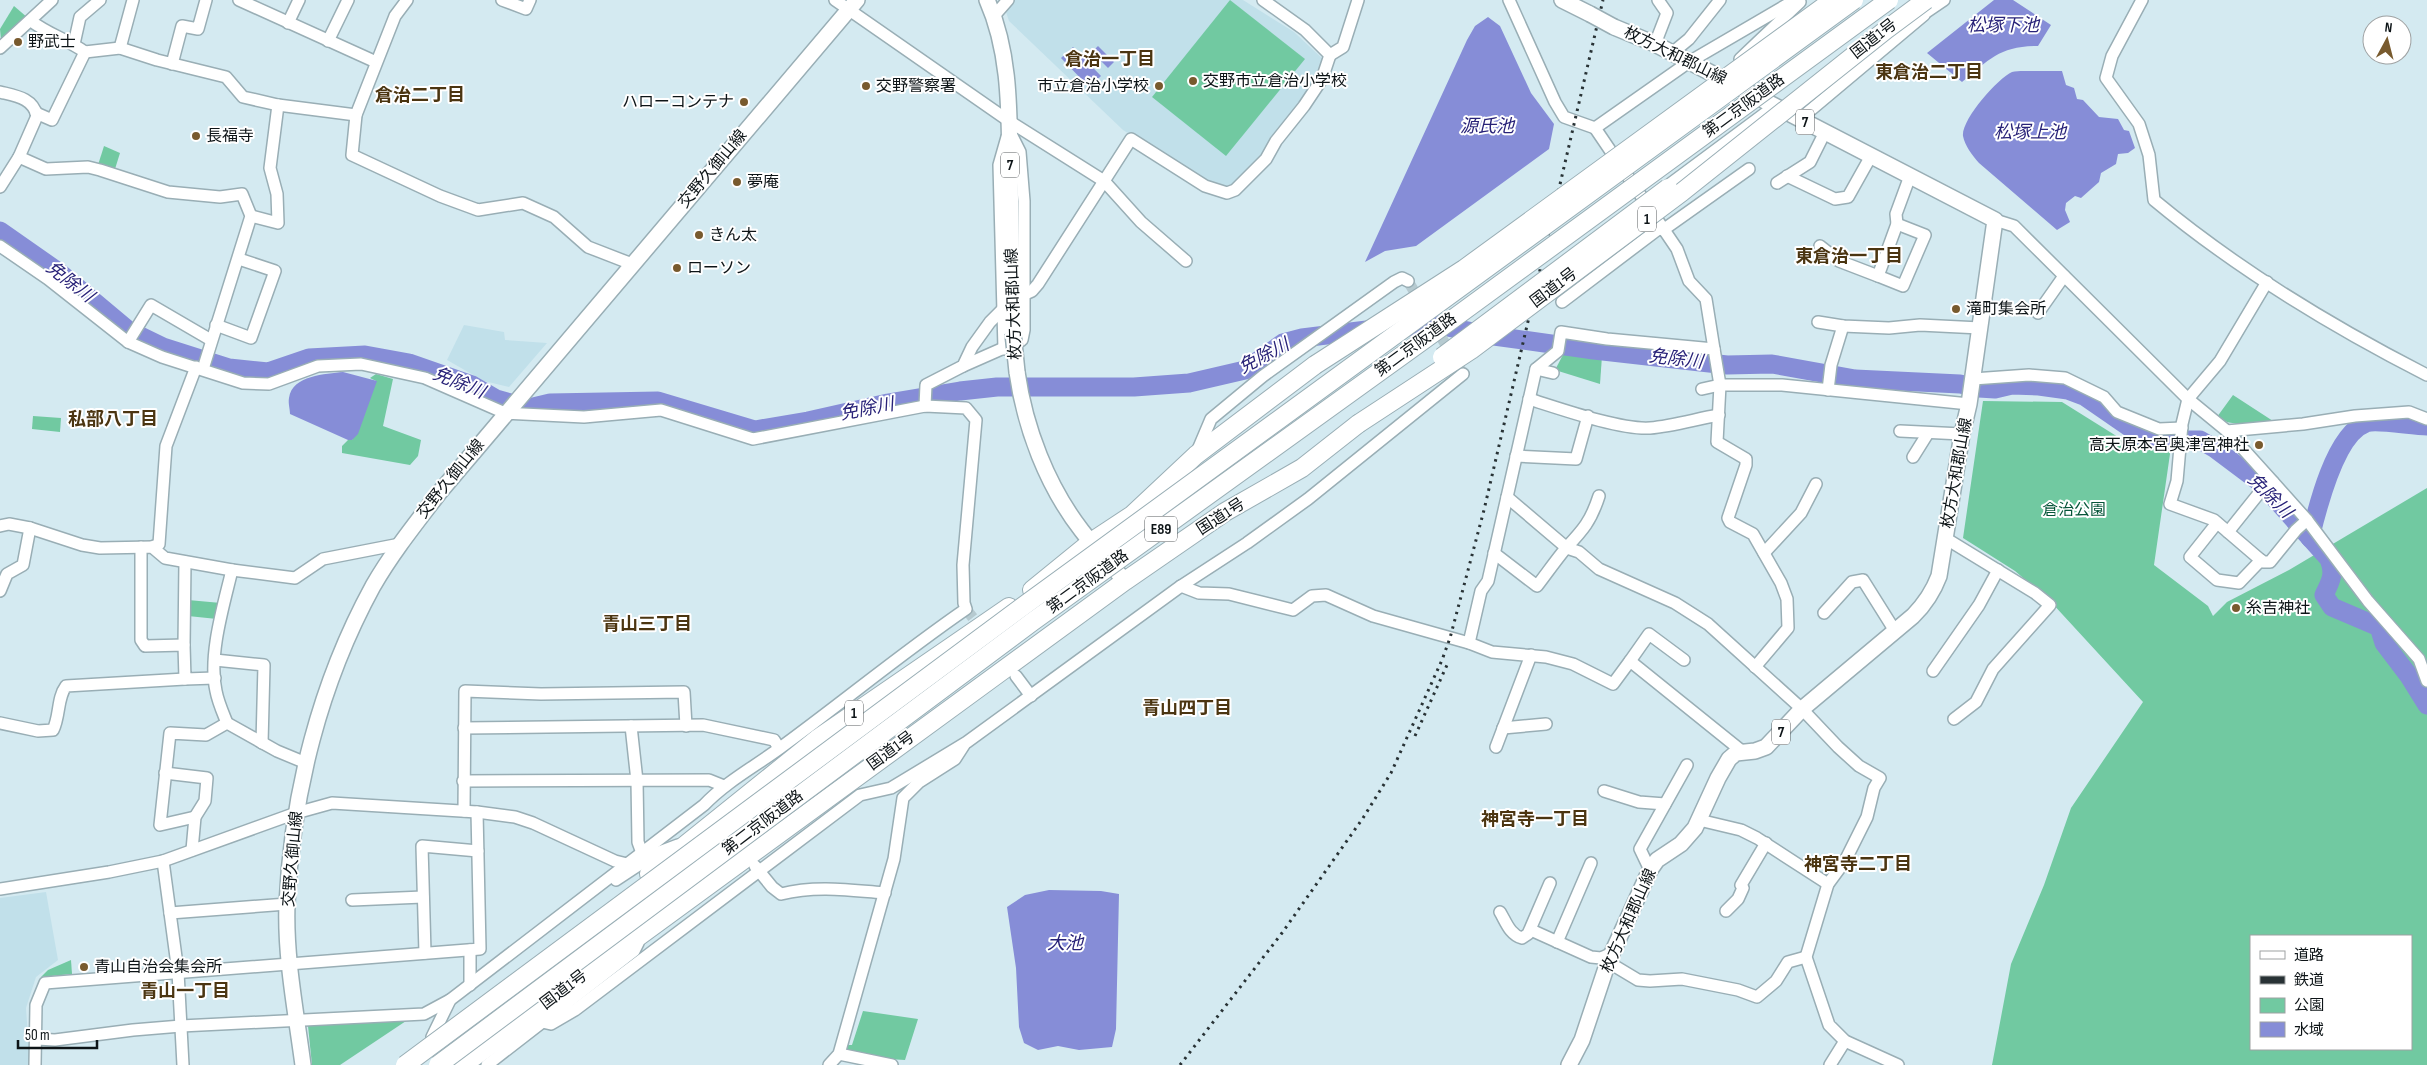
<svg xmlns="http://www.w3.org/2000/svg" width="2427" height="1065" viewBox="0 0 2427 1065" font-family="'Sofia Sans Condensed','Noto Sans JP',sans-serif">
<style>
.built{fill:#c1e0ea}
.green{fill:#71c9a1;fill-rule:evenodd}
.water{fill:#868dd7}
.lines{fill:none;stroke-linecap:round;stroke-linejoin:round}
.river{stroke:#868dd7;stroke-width:19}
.minor-tunnel{stroke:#b6cad0;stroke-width:11;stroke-dasharray:11 5.5;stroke-linecap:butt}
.minor-casing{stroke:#99aeb5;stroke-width:14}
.major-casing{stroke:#99aeb5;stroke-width:18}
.highway-casing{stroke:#99aeb5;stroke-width:20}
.minor{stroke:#fff;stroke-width:11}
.major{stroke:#fff;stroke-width:15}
.highway{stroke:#fff;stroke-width:18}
.rail{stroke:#283235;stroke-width:3;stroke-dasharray:2.5 5;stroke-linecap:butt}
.major-bridge-casing{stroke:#99aeb5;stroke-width:18;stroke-linecap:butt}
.highway-bridge-casing{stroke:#99aeb5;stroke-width:20;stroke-linecap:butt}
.major-bridge{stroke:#fff;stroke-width:15}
.highway-bridge{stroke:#fff;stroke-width:18}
.poi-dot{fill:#785a2e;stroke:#fff;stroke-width:2}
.labels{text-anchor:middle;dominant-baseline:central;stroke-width:4;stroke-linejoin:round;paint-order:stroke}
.shield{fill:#fff;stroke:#565a5d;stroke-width:1}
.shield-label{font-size:15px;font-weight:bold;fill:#0d1417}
.street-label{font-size:16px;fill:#0d1417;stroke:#fff}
.poi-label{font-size:16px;fill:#0d1417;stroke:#fff;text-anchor:start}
.park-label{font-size:16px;fill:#065539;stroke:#fff}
.water-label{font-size:18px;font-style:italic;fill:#282278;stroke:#fff}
.neighbourhood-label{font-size:18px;font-weight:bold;fill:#4b3511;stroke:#fff}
</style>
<rect width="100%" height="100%" fill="#d4eaf1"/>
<!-- built -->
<g class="built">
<polygon points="1013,0 1243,0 1294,32 1325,61 1303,101 1263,156 1233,188 1207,183 1123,130 1009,21 1005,9"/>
<polygon points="464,325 504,332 505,340 547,343 509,387 484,381 447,360"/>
<polygon points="46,892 58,960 36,977 26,1008 30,1065 0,1065 0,898"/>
</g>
<!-- green -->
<g class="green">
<polygon points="1230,0 1305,59 1226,156 1152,97"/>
<polygon points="14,6 28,18 1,40 0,29"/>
<polygon points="104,146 120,153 115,169 98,165"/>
<polygon points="1565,351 1602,356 1600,384 1555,370"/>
<polygon points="376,374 393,379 383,426 421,440 418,456 410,465 342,453 342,446 348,440 352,440 376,381 370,378"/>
<path d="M2233,395l40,26c-18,2 -41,7 -56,-4z"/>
<path d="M1983,401l79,1 56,35 53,10 -17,118 54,41 5,10 14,-14 62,-32 138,-82v577h-435l19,-101 33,-79 27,-77 72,-106 -92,-100 -36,-31 -52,-33zM2251,936h160v113h-160z"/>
<polygon points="33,416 61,418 60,432 32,429"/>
<polygon points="188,600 221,603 217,619 188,616"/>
<polygon points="71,960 72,974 41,977 48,970"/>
<polygon points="863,1011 918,1019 905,1060 872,1058 846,1052 846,1045 852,1045"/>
<polygon points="409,1019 340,1065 312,1065 308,1026"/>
</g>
<!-- water -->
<g class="water">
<path d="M1994,0h19l38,25 -13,21c-38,0 -48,13 -76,36l-35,-29z"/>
<polygon points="1488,17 1500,26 1531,93 1554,124 1549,149 1416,246 1385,251 1365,262 1467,40 1475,26"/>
<polygon points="1098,46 1114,62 1108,68 1092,52"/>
<polygon points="1073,47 1101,76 1089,87 1061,58"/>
<path d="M2023,71h39l4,14 8,3 3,11 6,1 16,17 19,2 6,11 5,1 6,17 -7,5 -10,1 -2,10 -15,9 -2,9 -18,16 -6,-2 -9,7 -1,7 5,12 -13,8 -78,-67c-7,-8 -14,-17 -16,-27 -2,-16 35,-58 49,-64 3,-1 8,-1 11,-1z"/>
<path d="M343,372l34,9 -19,53 -6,6h-4l-58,-26c0,-5 -2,-11 -1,-16 3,-23 37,-24 54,-26z"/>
<polygon points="1049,890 1101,891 1119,894 1116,1029 1112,1047 1079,1050 1058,1046 1038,1050 1024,1043 1019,1027 1016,968 1007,907 1025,895"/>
</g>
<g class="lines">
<!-- river -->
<g class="river">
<path d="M0,231l60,42 68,57 35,17 66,21 39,4 41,-14 56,-3 44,8 63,22 24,14 33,9 21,-5 108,-2 97,29 53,-9 80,-18 72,-12 37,-4h137l55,-4 56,-13 38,-27 19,-5 73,-9 62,-4 57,11 100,14 133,15 45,-1 83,15 105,5 19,4 16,1 17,-4 27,1 29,4 16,6 58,40 24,4h34l14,8 48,36 67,75c6,15 2,22 -5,36l8,12 47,20 5,16 25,33 18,29"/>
<path d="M2310,538c7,-29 25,-104 56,-115 10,-4 46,3 61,3"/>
</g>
<!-- minor-tunnel -->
<g class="minor-tunnel">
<polyline points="1408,281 1463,374"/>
<polyline points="966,609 983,631"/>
</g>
<defs>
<g id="minor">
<polyline points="239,0 376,62"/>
<polyline points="407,0 395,16 356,115 352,155 440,196 478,210 523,203 554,217 588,247 632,264"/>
<polyline points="502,0 526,9 530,0"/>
<polyline points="835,0 1009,121 1104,181 1141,222 1186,261"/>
<polyline points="1509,0 1555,102 1564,117 1595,128 1689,62 1795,0"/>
<path d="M2142,0l-30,56 -6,22 33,46 10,31 5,45c83,69 177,126 273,175"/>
<polyline points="994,16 1008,0"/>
<polyline points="1919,17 1944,0"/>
<path d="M31,21c17,13 37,19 54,31l35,-4 37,12 69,17 17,20 35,8 78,10"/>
<polyline points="288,23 299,0"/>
<polyline points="328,41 348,0"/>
<polyline points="74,44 80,17 100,0"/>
<polyline points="1655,44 1667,13 1658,0"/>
<polyline points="0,48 52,0"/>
<polyline points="120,48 133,0"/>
<polyline points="1672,53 1689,39 1720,0"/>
<polyline points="1330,55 1343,47 1358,0"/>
<polyline points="1740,59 1800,2"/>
<polyline points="172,64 182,26 198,29 206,0"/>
<path d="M0,92c16,4 33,6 37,24l-18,41 27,12 42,-2 12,3 68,22 52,5 22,-3 9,22 -48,153"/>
<polyline points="36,113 52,120 85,52"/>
<polyline points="1800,119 1924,15"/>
<polyline points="1595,128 1677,249 1689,281 1706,299 1714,349"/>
<polyline points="1787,176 1835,199 1848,197 1871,156"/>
<polyline points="1777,183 1810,162 1825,132"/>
<polyline points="0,187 19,157"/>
<polyline points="1662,190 1775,106"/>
<polyline points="251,216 278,223 277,194 270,168 278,105"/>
<polyline points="1995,220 2014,226 2188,399 2227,431 2273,482 2307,520 2368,601 2419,659 2427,681"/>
<polyline points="1663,230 1749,169"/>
<path d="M0,246l48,33 80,63 34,15 81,26 26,1 49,-18 43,-2 64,14 80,35 79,4 77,-7 92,29 172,-33 41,2 10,12 -13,145 1,38 2,6c-64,44 -123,93 -186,139 -26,19 -54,34 -76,57l-254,195 -18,37"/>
<polyline points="1820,246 1839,261 1878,276 1897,224 1896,214 1910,176"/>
<polyline points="1878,276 1903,286 1925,235 1897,224"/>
<polyline points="2267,282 2220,361 2188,399 2182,424 2177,481 2170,504 2214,520 2263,562 2270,562 2296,530 2307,520"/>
<polyline points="1023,295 1032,291 1038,284 1131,139 1205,186 1227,193 1235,190 1266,159 1276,141 1304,106 1322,79 1330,55 1305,30 1263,0"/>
<polyline points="1562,302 1661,227"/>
<polyline points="2038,313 2064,276"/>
<polyline points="1818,322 1843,326 1889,328 1920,325 1980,328"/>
<polyline points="216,325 251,338 275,271 239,259"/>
<polyline points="128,342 151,305 211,340"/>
<polyline points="1004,349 999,165 1007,137"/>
<polyline points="963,366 1022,340 1024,330 1024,201 1020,152 1011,134"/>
<polyline points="1536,369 1553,373"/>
<polyline points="1973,379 2029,375 2065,378 2104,397 2117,412 2159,429 2182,428"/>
<polyline points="1702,389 1720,385 1782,385 1969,404"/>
<polyline points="1828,390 1831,365 1843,326"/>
<path d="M1529,399c29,9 91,31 121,29 23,-2 46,-9 69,-13"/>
<polyline points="925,406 926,385 963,366 972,347 990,322 1003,309"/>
<polyline points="1900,431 1962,434"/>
<polyline points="2227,431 2303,424 2355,416 2409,412 2427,419"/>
<polyline points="1197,452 1211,419 1263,376 1394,282 1402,278 1408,281"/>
<polyline points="1516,456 1576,459 1588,416"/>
<polyline points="1913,457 1928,433"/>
<polyline points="1507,497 1567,548 1579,552 1599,569 1675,603 1708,624 1802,709 1838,747 1859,766 1880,778 1874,788 1867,817 1845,861 1828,884 1806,957 1829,1025 1845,1041 1898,1065"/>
<polyline points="2217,523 2190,557 2217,580 2239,583 2261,560"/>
<polyline points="0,526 9,524 30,528"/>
<polyline points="2228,532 2260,492 2273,482"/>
<polyline points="1945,538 2035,593 2050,605 1993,669 1976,702 1954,719"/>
<polyline points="141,547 141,640 145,646 184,645 185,679 215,678"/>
<polyline points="152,547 159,544 166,446 196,367"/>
<path d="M1494,553l43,33c10,-13 19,-26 29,-38 17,-18 25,-27 33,-52"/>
<polyline points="1764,553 1801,513 1816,484"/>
<polyline points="232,570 295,578 323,559 400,544"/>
<polyline points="1181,586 1199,593 1229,594 1293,610 1312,596 1326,595 1373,616 1469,643 1492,652 1546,657 1573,664 1613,684 1630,661 1743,752"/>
<path d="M0,591l7,-17 16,-9 7,-37 52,17 18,3 52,-1 13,11 67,12c-8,34 -24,85 -16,121 2,11 7,22 11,32l50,28 29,12"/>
<polyline points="1824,613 1852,582 1863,580 1895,631"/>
<polyline points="1469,643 1481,591 1488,581 1536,369 1558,351 1561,332 1607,339 1714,349 1720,385 1717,442 1746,459 1746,465 1728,518 1730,522 1753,534 1781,583 1787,599 1788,628 1755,667"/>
<polyline points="184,645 185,562"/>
<polyline points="215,660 264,665 262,743"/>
<polyline points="1630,661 1649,634 1684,660"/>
<polyline points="1933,671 1979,605 1998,570"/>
<polyline points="1016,676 1031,696"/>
<path d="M0,723l38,8 15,-1c7,-14 4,-32 13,-44l119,-7"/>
<polyline points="631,726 637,781 638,842 642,853"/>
<polyline points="464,728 703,725 774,740 779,748"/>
<polyline points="1503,728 1546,724"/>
<polyline points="1496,747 1531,655"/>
<polyline points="165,773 207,778 205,801 195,817 192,850"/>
<polyline points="463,781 709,780 724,786"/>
<polyline points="1604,791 1639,802 1665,804"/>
<polyline points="464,811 465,691 541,694 684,692 686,726"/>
<polyline points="195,817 160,825 170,733 206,735 227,723"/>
<polyline points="1699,820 1741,830 1757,838 1828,884"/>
<polyline points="163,861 178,972 183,1065"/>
<path d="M755,866l17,21 9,7c34,-9 69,-4 104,-1"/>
<polyline points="1650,870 1640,849 1687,765"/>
<polyline points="616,880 657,853 678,845"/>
<polyline points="0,889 109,872 163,861 296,813 332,803 477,812 515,817 533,823 615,861 627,864"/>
<polyline points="352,900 423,897"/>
<polyline points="1726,911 1738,899 1743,888 1741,885 1766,843"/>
<path d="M1500,912c6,10 10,23 22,26l6,-4 22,-51"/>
<polyline points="170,913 287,904"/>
<polyline points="1531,930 1591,957 1601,958 1612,953"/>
<polyline points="1557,942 1591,863"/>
<polyline points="470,950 470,985"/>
<polyline points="425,953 422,846 478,851"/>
<polyline points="1608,962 1638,980 1650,981 1682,979 1738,990 1757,997 1776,981 1788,962 1806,957"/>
<polyline points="542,1022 551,1024 575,1010 860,795 891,788 967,742 1181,586 1247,543 1308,499 1463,374"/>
<polyline points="37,1039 55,1040 133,1030 181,1026 424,1014 450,1000"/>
<polyline points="839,1054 892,1065"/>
<polyline points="35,1065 36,1005 45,983 480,949 477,812"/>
<polyline points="487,1065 634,951 638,943"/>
<polyline points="829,1065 839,1054 894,859 903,798 919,782 955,759 964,745"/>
<polyline points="1830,1065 1845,1041"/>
</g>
<g id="major">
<path d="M987,0c24,54 22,114 23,172 1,54 2,107 3,161"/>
<polyline points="1562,0 1590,14"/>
<path d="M1017,372c8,56 30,114 65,159 14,18 29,34 43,50"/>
<path d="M303,1065c-7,-53 -18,-108 -16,-161 5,-111 33,-221 86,-318 19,-33 43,-63 66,-93l418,-493"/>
<path d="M1569,1065l13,-25 26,-78 42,-92 7,-10 24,-16 14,-16 23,-50 11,-19 7,-6 19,-2 11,-4 36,-38 111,-93c12,-12 20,-24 26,-40l23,-142 7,-30 26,-184 -340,-176 -41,-17"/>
</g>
<g id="highway">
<polyline points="1032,590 1091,542 1132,515 1196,455 1315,365"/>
<polyline points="649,874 817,739 1009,607"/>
<polyline points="463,1065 1125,581 1225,512 1302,468 1358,424"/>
</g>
</defs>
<!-- minor casing -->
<use href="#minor" class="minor-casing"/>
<!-- major casing -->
<use href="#major" class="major-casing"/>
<!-- highway casing -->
<use href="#highway" class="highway-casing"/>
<!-- minor -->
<use href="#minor" class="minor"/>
<!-- major -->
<use href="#major" class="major"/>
<!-- highway -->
<use href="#highway" class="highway"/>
<!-- rail -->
<g class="rail">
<polyline points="1415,736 1447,665"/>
<polyline points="1180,1065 1282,933 1363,818 1391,773 1442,660 1450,638 1484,510 1603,0"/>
</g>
<defs>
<g id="major-bridge">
<polyline points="1590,14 1614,27"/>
<polyline points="1013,333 1017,372"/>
</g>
<g id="highway-bridge">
<polyline points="1442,357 1668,188"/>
<polyline points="1315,365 1464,269 1833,0"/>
<polyline points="1358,424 1471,350 1682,192 1887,29 1926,0"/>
<polyline points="405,1065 1018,610 1854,0"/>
<polyline points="438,1065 1032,622 1450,321 1889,0"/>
</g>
</defs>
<!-- major-bridge casing -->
<use href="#major-bridge" class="major-bridge-casing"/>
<!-- highway-bridge casing -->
<use href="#highway-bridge" class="highway-bridge-casing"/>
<!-- major-bridge -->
<use href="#major-bridge" class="major-bridge"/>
<!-- highway-bridge -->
<use href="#highway-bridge" class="highway-bridge"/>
</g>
<!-- markers -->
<g class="poi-dot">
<circle cx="18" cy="42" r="5"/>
<circle cx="1193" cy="81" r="5"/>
<circle cx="866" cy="86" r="5"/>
<circle cx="1159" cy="86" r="5"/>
<circle cx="744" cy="102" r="5"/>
<circle cx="196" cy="136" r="5"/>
<circle cx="737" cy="182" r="5"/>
<circle cx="699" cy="235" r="5"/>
<circle cx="677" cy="268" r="5"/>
<circle cx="1956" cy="309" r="5"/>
<circle cx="2259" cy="445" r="5"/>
<circle cx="2236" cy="608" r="5"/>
<circle cx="84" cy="967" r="5"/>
</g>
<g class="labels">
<!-- shield labels -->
<g class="shield">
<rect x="1796" y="109.5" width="18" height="25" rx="4"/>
<rect x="1001" y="152.5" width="18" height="25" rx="4"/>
<rect x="1638" y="206.5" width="18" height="25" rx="4"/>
<rect x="1145" y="516.5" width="32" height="25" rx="4"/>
<rect x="845" y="700.5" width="18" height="25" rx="4"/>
<rect x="1772" y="719.5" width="18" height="25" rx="4"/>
</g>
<g class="shield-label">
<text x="1805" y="122">7</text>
<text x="1010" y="165">7</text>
<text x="1647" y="219">1</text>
<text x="1161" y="529">E89</text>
<text x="854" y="713">1</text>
<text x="1781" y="732">7</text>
</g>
<!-- street labels -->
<g class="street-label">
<text transform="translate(1874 39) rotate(-38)">国道1号</text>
<text transform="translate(1675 56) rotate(26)">枚方大和郡山線</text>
<text transform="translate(1744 106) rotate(-36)">第二京阪道路</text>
<text transform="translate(713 169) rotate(-50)">交野久御山線</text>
<text transform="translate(1554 288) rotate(-37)">国道1号</text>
<text transform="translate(1014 304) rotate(-92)">枚方大和郡山線</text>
<text transform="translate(1416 345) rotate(-36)">第二京阪道路</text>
<text transform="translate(1957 473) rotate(-80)">枚方大和郡山線</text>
<text transform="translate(451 479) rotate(-51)">交野久御山線</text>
<text transform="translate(1221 517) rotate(-33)">国道1号</text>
<text transform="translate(1088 582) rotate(-36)">第二京阪道路</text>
<text transform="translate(891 751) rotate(-36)">国道1号</text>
<text transform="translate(763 823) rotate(-37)">第二京阪道路</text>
<text transform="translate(293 859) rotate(-85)">交野久御山線</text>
<text transform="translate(1629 921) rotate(-66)">枚方大和郡山線</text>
<text transform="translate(564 990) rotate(-37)">国道1号</text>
</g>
<!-- poi labels -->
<g class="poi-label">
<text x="28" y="42">野武士</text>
<text x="1203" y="81">交野市立倉治小学校</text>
<text x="876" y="86">交野警察署</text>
<text x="1149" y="86" text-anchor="end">市立倉治小学校</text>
<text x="734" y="102" text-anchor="end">ハローコンテナ</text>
<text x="206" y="136">長福寺</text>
<text x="747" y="182">夢庵</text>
<text x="709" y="235">きん太</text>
<text x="687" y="268">ローソン</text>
<text x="1966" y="309">滝町集会所</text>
<text x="2249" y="445" text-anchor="end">高天原本宮奥津宮神社</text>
<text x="2246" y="608">糸吉神社</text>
<text x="94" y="967">青山自治会集会所</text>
</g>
<!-- park labels -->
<g class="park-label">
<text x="2074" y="510">倉治公園</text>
</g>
<!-- water labels -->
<g class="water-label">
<text x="2003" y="25">松塚下池</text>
<text x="1487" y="126">源氏池</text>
<text x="2030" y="132">松塚上池</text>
<text transform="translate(70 282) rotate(38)">免除川</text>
<text transform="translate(1264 356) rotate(-28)">免除川</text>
<text transform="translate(1676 359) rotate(7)">免除川</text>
<text transform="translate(459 383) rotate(22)">免除川</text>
<text transform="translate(867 409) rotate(-11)">免除川</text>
<text transform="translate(2270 496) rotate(45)">免除川</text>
<text x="1065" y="943">大池</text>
</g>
<!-- neighbourhood labels -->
<g class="neighbourhood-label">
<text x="1110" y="59">倉治一丁目</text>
<text x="1929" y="72">東倉治二丁目</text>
<text x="420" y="95">倉治二丁目</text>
<text x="1849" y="256">東倉治一丁目</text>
<text x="113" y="419">私部八丁目</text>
<text x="647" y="624">青山三丁目</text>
<text x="1187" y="708">青山四丁目</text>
<text x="1535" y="819">神宮寺一丁目</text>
<text x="1858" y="864">神宮寺二丁目</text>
<text x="185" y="991">青山一丁目</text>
</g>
</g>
<!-- legend -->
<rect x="2250" y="935" width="162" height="115" fill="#ffffff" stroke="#9ea1a2"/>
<rect x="2260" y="951" width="25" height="8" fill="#ffffff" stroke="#9ea1a2"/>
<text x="2294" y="960" font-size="15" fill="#0d1417">道路</text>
<rect x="2260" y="976" width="25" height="8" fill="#283235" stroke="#9ea1a2"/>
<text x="2294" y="985" font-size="15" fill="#0d1417">鉄道</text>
<rect x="2260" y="998" width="25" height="15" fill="#71c9a1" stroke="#9ea1a2"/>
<text x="2294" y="1010" font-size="15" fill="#0d1417">公園</text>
<rect x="2260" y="1022" width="25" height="15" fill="#868dd7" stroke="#9ea1a2"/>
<text x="2294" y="1035" font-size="15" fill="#0d1417">水域</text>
<!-- north arrow -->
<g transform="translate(2387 40) rotate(7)"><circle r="24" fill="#ffffff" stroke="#9ea1a2"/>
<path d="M0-4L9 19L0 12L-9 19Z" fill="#785a2e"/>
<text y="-8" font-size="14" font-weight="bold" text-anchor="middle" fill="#0d1417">N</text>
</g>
<!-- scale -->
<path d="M18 1040v8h79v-8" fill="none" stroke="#0d1417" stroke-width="2.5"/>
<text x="25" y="1040" font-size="15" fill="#0d1417" stroke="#ffffff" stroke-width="4" paint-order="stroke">50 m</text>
</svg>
